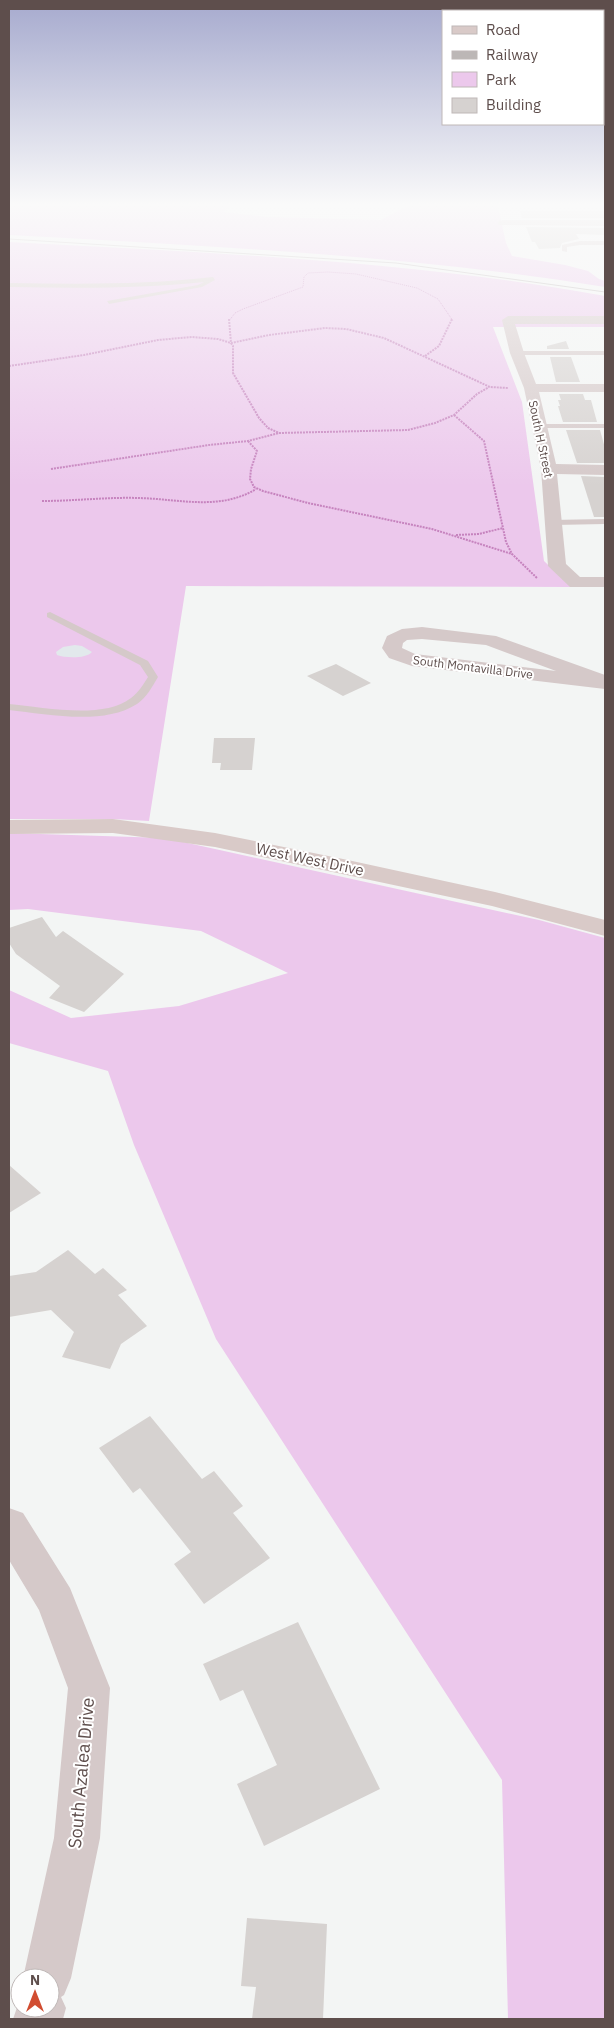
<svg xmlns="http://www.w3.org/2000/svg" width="614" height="2028" viewBox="0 0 614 2028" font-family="'IBM Plex Sans',sans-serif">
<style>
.green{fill:#ecc8ec}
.sand{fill:#e2e9ec}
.building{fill:#d6d2d0}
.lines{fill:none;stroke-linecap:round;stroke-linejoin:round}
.path-far1{stroke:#c683be;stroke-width:1;stroke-dasharray:1 1;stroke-linecap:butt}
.path{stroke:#c683be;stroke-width:2;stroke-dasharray:2 1;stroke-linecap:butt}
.lane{fill:#d5c9c9;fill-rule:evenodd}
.street{fill:#d5c9c9;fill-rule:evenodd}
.secondary{fill:#d9cac8;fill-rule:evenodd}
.rail{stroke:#bcb7b6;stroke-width:1}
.labels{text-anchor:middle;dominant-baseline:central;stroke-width:4;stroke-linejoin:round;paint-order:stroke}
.far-street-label{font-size:12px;fill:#5e4e4c;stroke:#fff}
.street-label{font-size:15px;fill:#5e4e4c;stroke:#fff}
.near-street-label{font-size:18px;fill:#5e4e4c;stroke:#fff}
</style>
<rect width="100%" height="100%" fill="#f3f5f4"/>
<!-- green -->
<g class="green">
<path d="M9,203l224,1 -10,8 45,5 113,3 24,-13 19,-4h73l9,40 6,13 53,9 23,6 11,8 6,2v6c-197,-32 -397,-41 -596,-52z"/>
<path d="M9,242c199,11 399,18 596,54v31h-112l29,75 22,159 27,26 -385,-1 -37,235 -36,-2h-104z"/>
<polygon points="9,833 165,838 539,920 605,938 605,2019 508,2019 502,1780 216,1339 134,1145 108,1071 9,1043 9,990 71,1018 179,1006 288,973 201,931 28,909 9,910"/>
</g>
<!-- sand -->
<path class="sand" d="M75,645l7,1 10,6c-6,7 -27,6 -35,3l-1,-3 7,-5z"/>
<!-- building -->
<g class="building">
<polygon points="520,211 605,211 605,218 522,218"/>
<polygon points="526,227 605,228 605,235 576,234 579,239 562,243 560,248 539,249 535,242 532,242"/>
<polygon points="566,341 569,349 547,349 547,346"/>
<polygon points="550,357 571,357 580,382 556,382"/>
<polygon points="559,394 583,394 585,400 591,400 597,422 563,422 558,406 560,406 558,400 561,400"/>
<polygon points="566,430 600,430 605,448 605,463 577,463"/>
<polygon points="581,476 605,477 605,517 594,517"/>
<polygon points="336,664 371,683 343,696 307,676"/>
<polygon points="214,738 255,738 252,770 220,770 221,763 212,763"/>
<polygon points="42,917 56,937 63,931 124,974 84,1012 49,998 60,986 16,954 9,943 9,928"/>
<polygon points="9,1165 41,1193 9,1213"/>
<polygon points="68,1250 95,1274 103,1268 127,1290 118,1295 147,1326 121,1344 110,1369 62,1357 74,1332 51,1310 9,1317 9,1276 36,1272"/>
<polygon points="150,1416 202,1479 214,1471 243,1506 233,1513 270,1558 204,1604 174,1564 191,1552 140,1488 133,1493 99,1448"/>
<polygon points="298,1622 380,1789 264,1846 237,1784 277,1765 243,1690 220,1701 203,1664"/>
<polygon points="247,1918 327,1924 323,2019 252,2019 256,1987 241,1986"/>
</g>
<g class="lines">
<!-- path-far1 -->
<polyline class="path-far1" points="229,321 235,313 243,309 303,287 304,277 308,273 328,272 356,274 417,288 438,299 453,321"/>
<!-- path -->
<g class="path">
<polyline points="229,319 231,343 233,346 233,373 259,418 268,428 279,433"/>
<polyline points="425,356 439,346 452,319"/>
<polyline points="9,366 84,355 158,340 192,337 218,339 231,343 269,335 325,328 346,329 384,338 490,387 508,388"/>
<polyline points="454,415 484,441 506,542 512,554 537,578"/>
<polyline points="248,441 257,451 251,469 250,479 254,487 263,491 308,503 432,529 512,554"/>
<polyline points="51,469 209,445 248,441 279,433 408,430 435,423 454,415 477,394 489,387"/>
<path d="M42,501c32,0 65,-4 97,-3 40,1 81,13 117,-9"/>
<polyline points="456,535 479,534 503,528"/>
</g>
<!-- lane -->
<g class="lane">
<polygon points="580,241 605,241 605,245 580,245 567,247 567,252 562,251 562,245"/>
<path d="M213,277l2,3 -13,7 -93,17 -2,-3 91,-16 6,-3c-65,7 -130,6 -195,5v-4c68,1 136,2 204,-6z"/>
<polygon points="605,351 605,355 517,355 514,353 517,351"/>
<polygon points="536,424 605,424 605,428 539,428 535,426"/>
<polygon points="551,520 605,519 605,524 554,525 551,524"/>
<path d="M50,612l98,49 10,16c-6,10 -11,20 -21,27 -34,22 -90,10 -128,6v-6c34,3 94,16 122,-6 8,-6 12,-13 17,-21l-8,-12 -93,-48v-4z"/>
</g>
<!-- street -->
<g class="street">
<polygon points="503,220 605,220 605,226 499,225 498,223 499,221"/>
<polygon points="508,316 605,316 605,324 515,324 524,353 536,384 605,384 605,392 539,392 556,464 605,465 605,475 557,474 566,564 580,577 605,577 605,587 570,587 548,566 541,469 524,388 510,353 502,320"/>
<path d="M422,627l74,9 109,39v14l-193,-23 -23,-8 -7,-10 5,-12 15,-7zM422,639l64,6 70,26 -141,-17 -13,-6 1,-5 4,-3z"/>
<polygon points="9,1508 23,1513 70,1588 110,1688 100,1838 71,1978 64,1995 61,1997 66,2008 63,2019 13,2019 20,1999 20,2008 50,2008 50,1978 23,1978 54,1838 68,1688 39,1610 9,1560"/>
</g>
<!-- secondary -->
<polygon class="secondary" points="113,819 215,833 343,859 495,892 605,920 605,936 492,906 215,847 113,833 9,834 9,820"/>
<!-- rail -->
<polyline class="rail" points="9,239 396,263 605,292"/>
</g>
<!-- sky -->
<linearGradient id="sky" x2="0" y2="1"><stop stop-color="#a6aace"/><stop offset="0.42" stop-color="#fafafa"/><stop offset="1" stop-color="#fafafa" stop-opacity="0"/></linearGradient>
<rect width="614" height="487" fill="url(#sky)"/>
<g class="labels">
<!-- far-street labels -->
<g class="far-street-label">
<text transform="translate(541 439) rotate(78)">South H Street</text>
<text transform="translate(473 667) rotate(7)">South Montavilla Drive</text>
</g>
<!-- street labels -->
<g class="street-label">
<text transform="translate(310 859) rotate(12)">West West Drive</text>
</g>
<!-- near-street labels -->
<g class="near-street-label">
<text transform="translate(81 1773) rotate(-85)">South Azalea Drive</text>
</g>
</g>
<!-- border -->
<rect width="614" height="2028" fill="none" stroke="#5e4e4c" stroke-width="20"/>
<!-- legend -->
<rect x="442" y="10" width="162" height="115" fill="#ffffff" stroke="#bfb8b7"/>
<rect x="452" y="26" width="25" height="8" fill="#d9cac8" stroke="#bfb8b7"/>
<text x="486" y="35" font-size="15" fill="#5e4e4c">Road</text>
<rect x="452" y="51" width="25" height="8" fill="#bcb7b6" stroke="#bfb8b7"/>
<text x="486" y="60" font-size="15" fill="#5e4e4c">Railway</text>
<rect x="452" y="72" width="25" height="15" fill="#ecc8ec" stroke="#bfb8b7"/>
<text x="486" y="85" font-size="15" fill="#5e4e4c">Park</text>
<rect x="452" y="98" width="25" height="15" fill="#d6d2d0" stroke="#bfb8b7"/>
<text x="486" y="110" font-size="15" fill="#5e4e4c">Building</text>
<!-- north arrow -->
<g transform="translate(35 1993)"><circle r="24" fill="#ffffff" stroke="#bfb8b7"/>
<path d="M0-4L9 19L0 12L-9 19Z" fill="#d14d31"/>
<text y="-8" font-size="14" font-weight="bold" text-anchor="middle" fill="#5e4e4c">N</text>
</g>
</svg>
